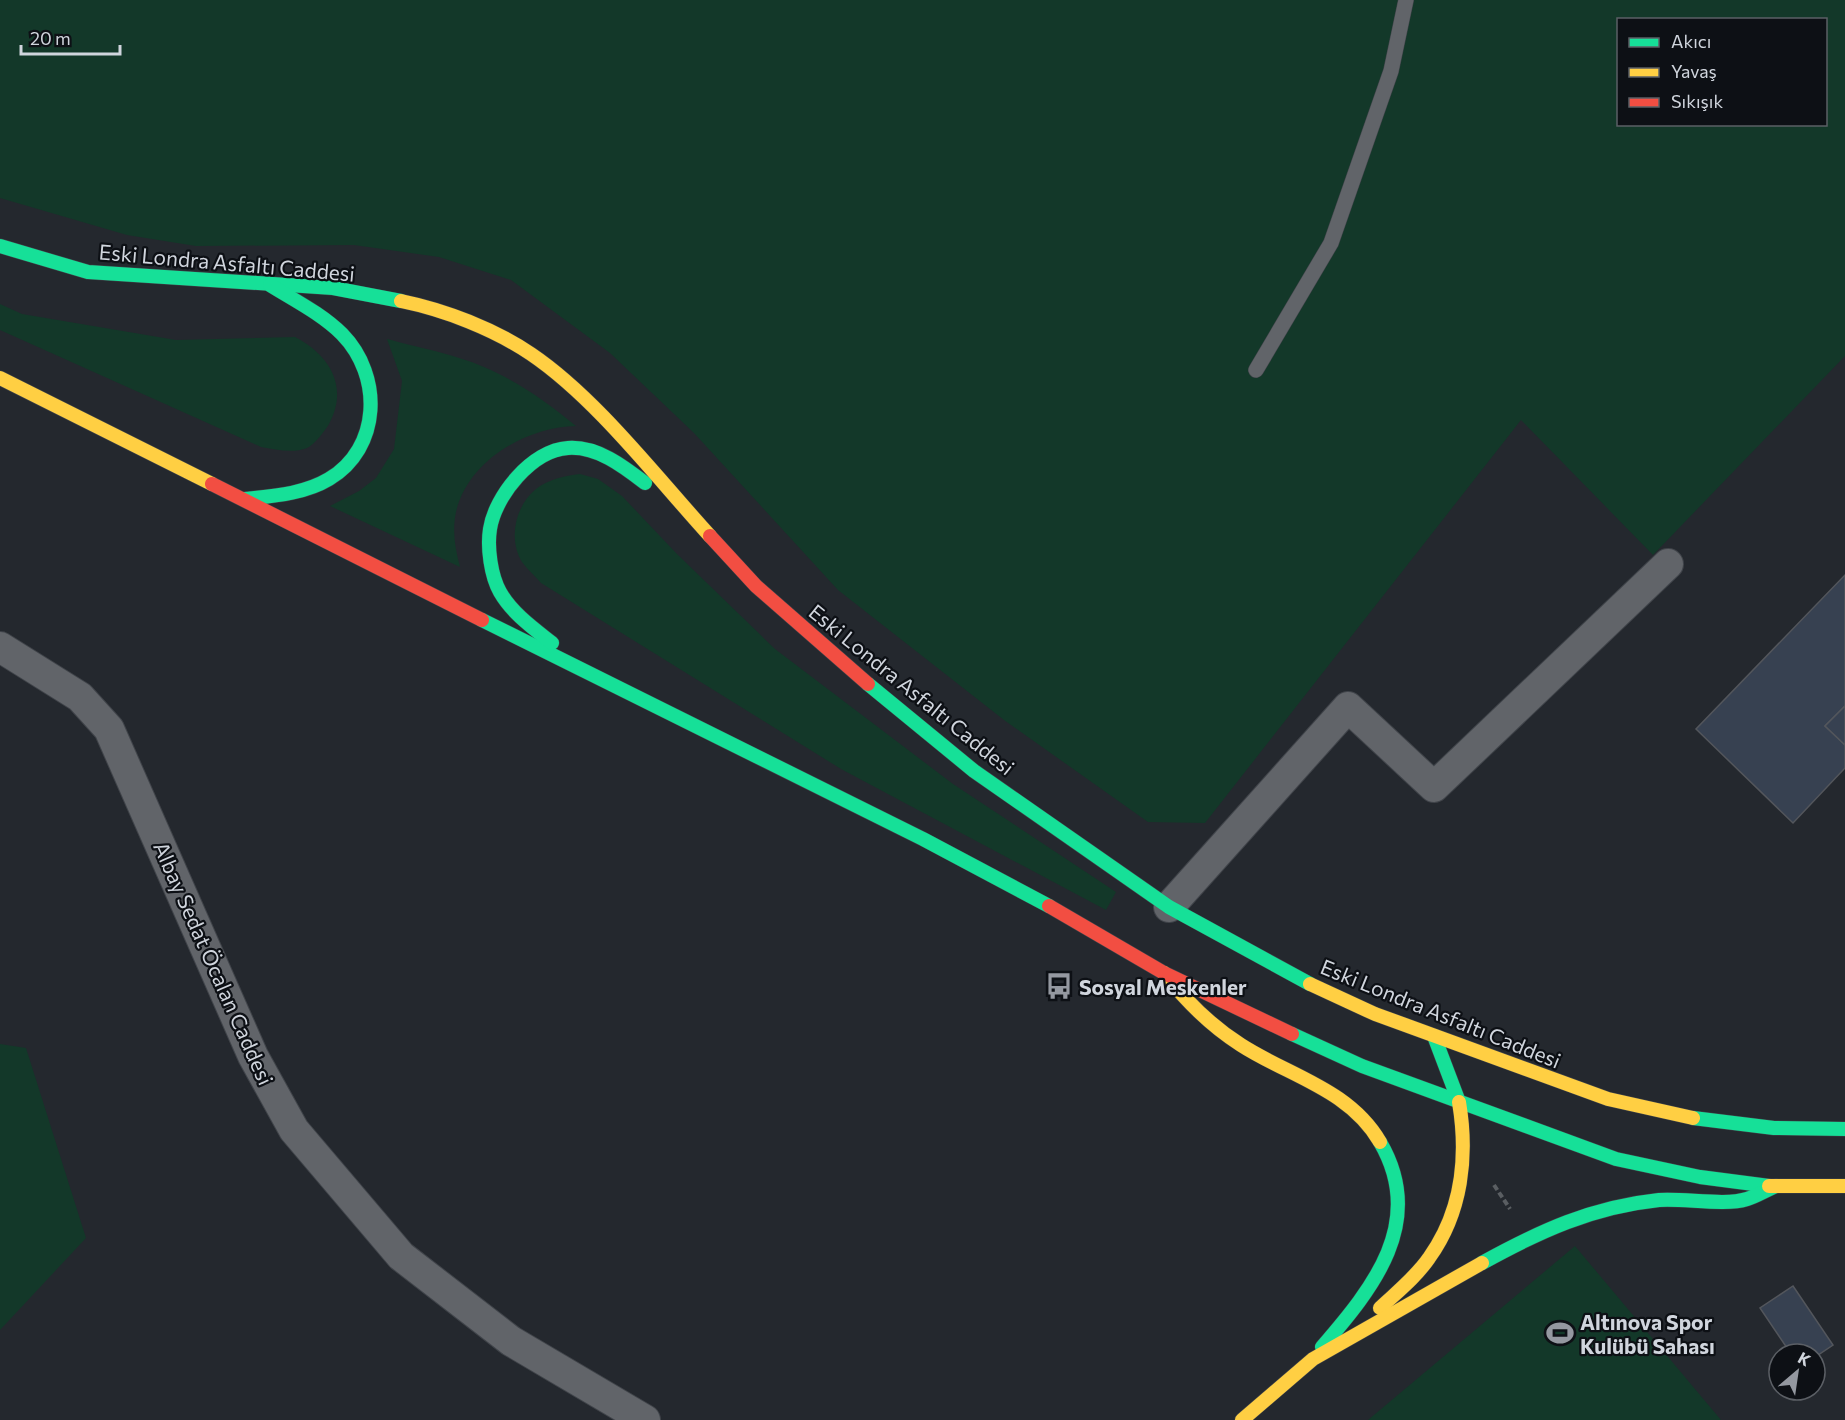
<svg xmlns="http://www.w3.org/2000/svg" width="1845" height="1420" viewBox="0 0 1845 1420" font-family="Commissioner,sans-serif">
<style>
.green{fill:#133829;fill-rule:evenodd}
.building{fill:#374151;stroke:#53565c;stroke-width:1.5}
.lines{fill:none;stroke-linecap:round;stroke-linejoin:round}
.lane-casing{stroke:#40444a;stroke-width:16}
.street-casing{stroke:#40444a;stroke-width:32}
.fast-casing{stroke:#40444a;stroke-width:15}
.slow-casing{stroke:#40444a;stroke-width:15}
.jam-casing{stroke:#40444a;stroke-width:15}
.path{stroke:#5a5e62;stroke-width:4;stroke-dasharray:6 3;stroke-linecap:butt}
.lane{stroke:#616469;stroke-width:15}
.street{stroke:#616469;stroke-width:30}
.fast{stroke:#16e098;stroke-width:14}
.slow{stroke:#ffcf43;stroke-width:14}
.jam{stroke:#f24e42;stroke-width:14}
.labels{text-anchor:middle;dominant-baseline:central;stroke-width:4.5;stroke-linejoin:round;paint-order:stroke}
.street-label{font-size:21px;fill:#d0d5dd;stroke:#0d1015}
.poi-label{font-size:21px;font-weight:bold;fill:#d0d5dd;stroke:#0d1015;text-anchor:start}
</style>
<rect width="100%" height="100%" fill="#24282e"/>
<!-- green -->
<g class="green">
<path d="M0,0h1845v356l-192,199 -132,-135 -316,403 -57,-1 -144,-102 -166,-130 -144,-157 -84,-80 -99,-73 -72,-23 -85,-12 -158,1 -69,-11 -127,-37zM1618,20h208v104h-208z"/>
<path d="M0,304l22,10 154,26 119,-3c35,18 54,50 34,87 -5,8 -14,20 -22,24 -15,6 -32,1 -46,-1l-261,-117z"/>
<path d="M387,339c37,10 78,17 112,35 28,14 53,32 77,52 -49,1 -108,34 -120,86 -4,19 -1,36 4,55l-130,-61 29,-15 17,-13 18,-29 8,-68z"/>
<path d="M580,474l18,5 24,17 55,58 98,95 178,135 163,108 -10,18 -265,-141 -300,-186c-6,-7 -14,-14 -19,-21 -14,-23 -7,-56 14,-73 13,-10 28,-13 44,-15z"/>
<polygon points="0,1044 26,1048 86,1238 0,1330"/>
<polygon points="1575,1246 1721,1420 1368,1420"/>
</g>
<!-- building -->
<g class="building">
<polygon points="1845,575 1845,706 1825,726 1845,745 1845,768 1793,823 1696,729"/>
<polygon points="1845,706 1845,745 1825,726"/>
<polygon points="1793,1286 1833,1345 1815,1357 1815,1354 1791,1354 1760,1308"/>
</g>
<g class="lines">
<defs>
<polyline id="lane" points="1256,370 1331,243 1391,71 1406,0"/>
<g id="street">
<polyline points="0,647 80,697 109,729 253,1056 294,1130 401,1256 511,1341 645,1420"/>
<polyline points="1169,907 1348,707 1434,787 1668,564"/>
</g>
<g id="fast">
<polyline points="0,246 88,272 333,288 401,301"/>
<path d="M245,499c28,-3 59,-5 84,-20 52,-31 54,-103 13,-145 -20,-20 -48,-34 -72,-49"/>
<polyline points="482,620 923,839 1049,906"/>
<path d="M552,643c-19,-15 -40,-30 -52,-51 -9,-16 -13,-44 -10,-63 5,-33 42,-79 78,-81 29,-2 55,18 77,35"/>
<polyline points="868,684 974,771 1169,907 1310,984"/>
<polyline points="1292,1034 1362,1066 1616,1159 1700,1177 1769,1186"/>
<polyline points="1434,1036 1459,1102"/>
<polyline points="1693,1118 1774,1128 1845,1129"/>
<path d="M1482,1263c58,-32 110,-56 177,-63 25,-2 66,6 88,-1 10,-3 19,-9 29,-13"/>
<path d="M1322,1347c51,-59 105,-125 58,-205"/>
</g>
<g id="slow">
<path d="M401,301c44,9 93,28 130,53 65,44 126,124 179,182"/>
<polyline points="0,378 212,484"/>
<path d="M1164,973c22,28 47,53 77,72 48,31 108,44 139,97"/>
<polyline points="1310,984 1375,1014 1608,1099 1693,1118"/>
<polyline points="1769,1186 1845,1186"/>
<path d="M1380,1308c17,-16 36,-31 49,-50 33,-46 39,-102 30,-156"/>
<polyline points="1242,1420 1313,1359 1482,1263"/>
</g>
<g id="jam">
<polyline points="212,484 482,620"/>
<polyline points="710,536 756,586 868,684"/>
<polyline points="1049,906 1164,973 1292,1034"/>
</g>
</defs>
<!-- lane casing -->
<use href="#lane" class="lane-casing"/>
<!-- street casing -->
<use href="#street" class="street-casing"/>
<!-- fast casing -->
<use href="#fast" class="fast-casing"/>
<!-- slow casing -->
<use href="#slow" class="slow-casing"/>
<!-- jam casing -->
<use href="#jam" class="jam-casing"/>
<!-- path -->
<polyline class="path" points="1494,1185 1510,1209"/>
<!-- lane -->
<use href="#lane" class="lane"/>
<!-- street -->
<use href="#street" class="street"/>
<!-- fast -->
<use href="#fast" class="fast"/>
<!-- slow -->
<use href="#slow" class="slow"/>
<!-- jam -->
<use href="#jam" class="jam"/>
</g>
<!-- icons -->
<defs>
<symbol id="bus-bare" viewBox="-9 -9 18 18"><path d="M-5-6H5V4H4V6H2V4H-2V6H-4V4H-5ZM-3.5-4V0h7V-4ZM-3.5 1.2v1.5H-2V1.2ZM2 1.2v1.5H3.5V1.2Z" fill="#9498a0" stroke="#0d1015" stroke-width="2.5" paint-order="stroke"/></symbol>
<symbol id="stadium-bare" viewBox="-9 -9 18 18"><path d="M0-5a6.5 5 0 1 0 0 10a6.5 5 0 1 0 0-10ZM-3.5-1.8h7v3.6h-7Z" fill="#9498a0" stroke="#0d1015" stroke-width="2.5" paint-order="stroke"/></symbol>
</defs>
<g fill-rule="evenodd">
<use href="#bus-bare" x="1040" y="967" width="38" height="38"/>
<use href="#stadium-bare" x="1541" y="1314" width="38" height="38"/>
</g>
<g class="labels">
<!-- street labels -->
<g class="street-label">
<text transform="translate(227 262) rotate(5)">Eski Londra Asfaltı Caddesi</text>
<text transform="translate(912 689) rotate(39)">Eski Londra Asfaltı Caddesi</text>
<text transform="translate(214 963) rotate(66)">Albay Sedat Öcalan Caddesi</text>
<text transform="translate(1441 1013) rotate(22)">Eski Londra Asfaltı Caddesi</text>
</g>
<!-- poi labels -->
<g class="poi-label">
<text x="1079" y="986">Sosyal Meskenler</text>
<text x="1580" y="1321">Altınova Spor<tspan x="1580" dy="24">Kulübü Sahası</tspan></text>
</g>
</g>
<!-- legend -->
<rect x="1617" y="18" width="210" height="108" fill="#0d1015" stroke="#5b5f65" stroke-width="1.5"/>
<rect x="1629" y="38" width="30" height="9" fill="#16e098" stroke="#5b5f65" stroke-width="1.5"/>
<text x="1671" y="48" font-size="18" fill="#d0d5dd">Akıcı</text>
<rect x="1629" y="68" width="30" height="9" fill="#ffcf43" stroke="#5b5f65" stroke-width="1.5"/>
<text x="1671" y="78" font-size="18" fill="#d0d5dd">Yavaş</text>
<rect x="1629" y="98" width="30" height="9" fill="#f24e42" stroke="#5b5f65" stroke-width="1.5"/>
<text x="1671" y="108" font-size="18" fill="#d0d5dd">Sıkışık</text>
<!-- north arrow -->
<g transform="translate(1797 1372) rotate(29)"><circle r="28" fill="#0d1015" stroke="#5b5f65" stroke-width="1.5"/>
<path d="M0-4.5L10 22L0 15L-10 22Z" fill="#9498a0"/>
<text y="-9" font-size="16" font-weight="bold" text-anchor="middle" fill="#d0d5dd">K</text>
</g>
<!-- scale -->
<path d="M21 45v9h99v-9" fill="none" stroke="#d0d5dd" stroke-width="3"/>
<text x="30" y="45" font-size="18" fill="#d0d5dd" stroke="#0d1015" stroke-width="4.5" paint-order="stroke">20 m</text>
</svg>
